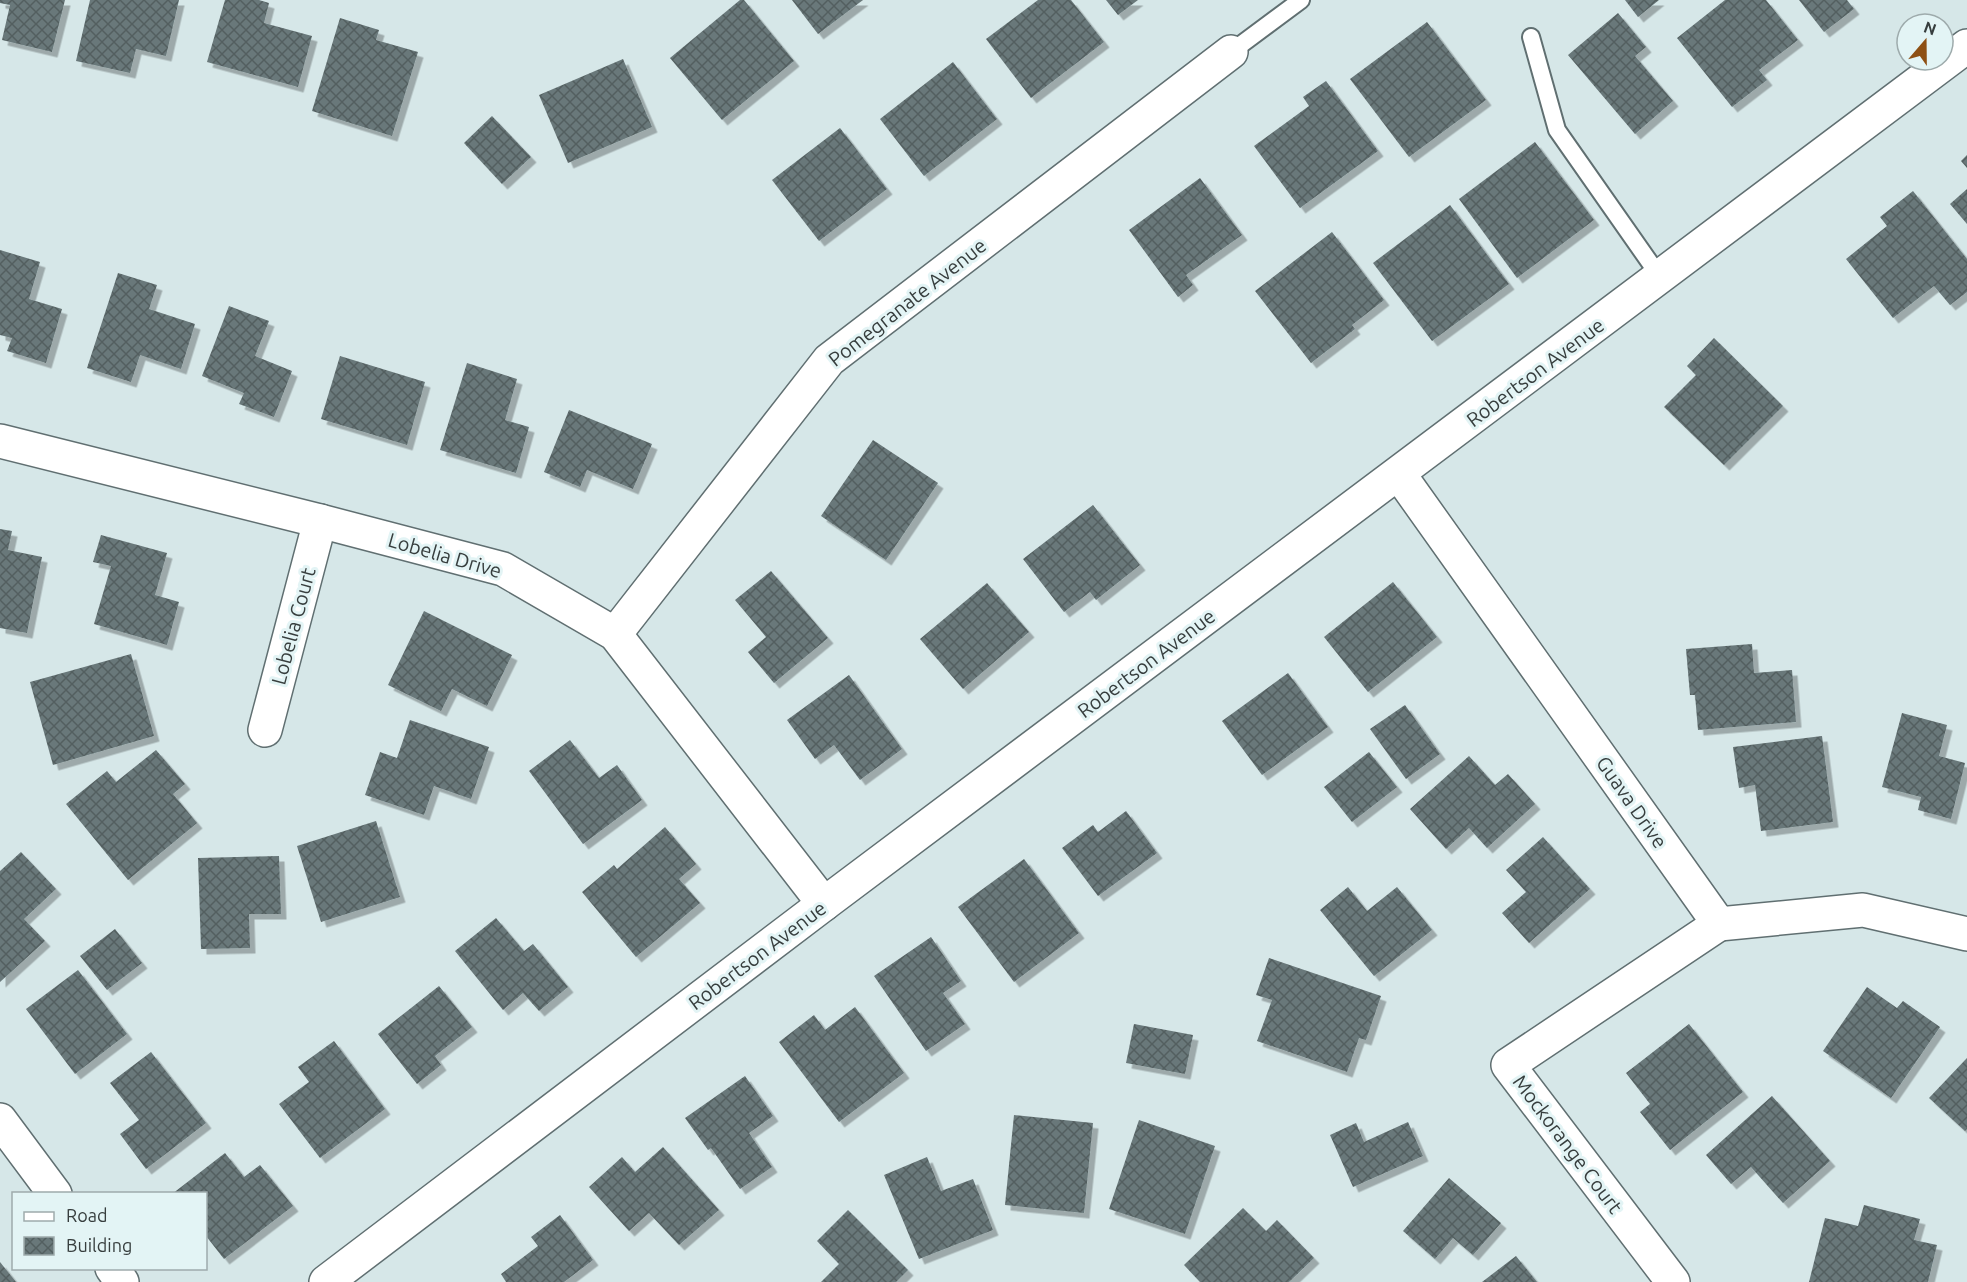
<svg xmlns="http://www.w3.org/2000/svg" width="1967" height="1282" viewBox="0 0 1967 1282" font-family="Ubuntu,sans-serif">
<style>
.building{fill:url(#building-cross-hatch);filter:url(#shadow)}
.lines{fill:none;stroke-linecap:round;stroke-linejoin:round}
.lane-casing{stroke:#606f71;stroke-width:20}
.street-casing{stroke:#606f71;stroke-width:36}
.lane{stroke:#fff;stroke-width:16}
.street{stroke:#fff;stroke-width:33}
.labels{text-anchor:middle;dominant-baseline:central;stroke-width:6;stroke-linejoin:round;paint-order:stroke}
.street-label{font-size:20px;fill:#373e3e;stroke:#e3f4f5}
</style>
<defs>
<pattern id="building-cross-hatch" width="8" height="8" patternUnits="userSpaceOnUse" patternTransform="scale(1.5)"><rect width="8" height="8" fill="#69787a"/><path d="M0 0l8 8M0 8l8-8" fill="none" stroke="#535f60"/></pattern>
<filter id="shadow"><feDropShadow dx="5.5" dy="5.5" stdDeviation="0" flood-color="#0004"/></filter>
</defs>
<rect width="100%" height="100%" fill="#d6e7e8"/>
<!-- building -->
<g class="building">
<polygon points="0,0 65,0 52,52 2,40 10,5 0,3"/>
<polygon points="90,0 179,0 166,56 136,49 130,73 76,61"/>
<polygon points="225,0 259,0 269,3 264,23 312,36 298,87 207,62"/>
<polygon points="740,0 744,0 794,61 722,120 670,58"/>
<polygon points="792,0 863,0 818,34"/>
<polygon points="1038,0 1071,0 1104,42 1031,98 986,39"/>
<polygon points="1106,0 1138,0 1118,15"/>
<polygon points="1625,0 1659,0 1638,17"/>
<polygon points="1725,0 1766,0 1798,40 1759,70 1767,80 1732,107 1677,38"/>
<polygon points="1799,0 1847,0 1854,9 1824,32"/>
<polygon points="1618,13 1646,47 1635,56 1673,101 1635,134 1568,55"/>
<polygon points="340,18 379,30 376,40 418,52 392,136 312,111"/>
<polygon points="1427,22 1486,100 1409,157 1350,79"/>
<polygon points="623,59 652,127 568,163 539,95"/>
<polygon points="953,62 997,119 924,176 880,119"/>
<polygon points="1326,81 1378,151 1300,208 1254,146 1309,106 1303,97"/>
<polygon points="492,116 531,157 502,184 464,143"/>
<polygon points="840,128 887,189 819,241 772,180"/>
<polygon points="1535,142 1594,220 1517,278 1459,199"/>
<polygon points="1967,155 1967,168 1961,161"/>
<polygon points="1200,178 1242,235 1186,275 1193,285 1178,297 1129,230"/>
<polygon points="1967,189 1967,224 1950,204"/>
<polygon points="1913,191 1967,259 1967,292 1950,305 1934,286 1893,318 1846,259 1887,226 1880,217"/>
<polygon points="1450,205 1509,284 1432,341 1373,263"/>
<polygon points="1332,232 1384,300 1352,325 1355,329 1311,363 1255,291"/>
<polygon points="0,250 40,262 29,299 62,309 46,363 7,351 12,338 0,335"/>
<polygon points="118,273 157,285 149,309 195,324 181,369 140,355 131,382 87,368"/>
<polygon points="229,306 269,321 255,356 292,371 274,417 239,404 244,393 202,376"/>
<polygon points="1714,338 1783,406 1724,465 1664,407 1696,375 1687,366"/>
<polygon points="340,356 425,382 407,445 321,419"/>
<polygon points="467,363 517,379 505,420 529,427 516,473 440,450"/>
<polygon points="569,410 652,444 633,489 587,470 580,487 544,472"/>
<polygon points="873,440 938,483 886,560 821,516"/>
<polygon points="1093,505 1140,565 1096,600 1090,592 1064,612 1023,559"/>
<polygon points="0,529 12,531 8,550 42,557 27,633 0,628"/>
<polygon points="101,535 167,553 155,595 179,602 167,645 94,624 111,566 93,562"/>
<polygon points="771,571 828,638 774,683 748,652 766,637 735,600"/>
<polygon points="1393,582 1437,637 1368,692 1324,637"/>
<polygon points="987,583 1029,632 963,689 920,639"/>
<polygon points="424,611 512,655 487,706 452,689 441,711 388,685"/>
<polygon points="1752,644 1754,673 1792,670 1796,722 1698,730 1695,695 1690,695 1686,649"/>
<polygon points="131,654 154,736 53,765 30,682"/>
<polygon points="1288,673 1328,727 1262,775 1222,721"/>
<polygon points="849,675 902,749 860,780 834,745 815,759 787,720"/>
<polygon points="1405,705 1440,754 1406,779 1370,729"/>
<polygon points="1902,713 1947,725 1939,756 1965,763 1951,819 1918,810 1921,797 1882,787"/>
<polygon points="410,720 489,747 471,799 434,786 424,815 365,795 380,752 397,758"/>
<polygon points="1822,736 1833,822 1761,831 1755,785 1739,788 1733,747"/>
<polygon points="570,740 599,778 617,765 642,800 583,844 529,771"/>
<polygon points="156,750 185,784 173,794 197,823 128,880 66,804 107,771 116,782"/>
<polygon points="1369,752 1397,787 1352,822 1324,787"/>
<polygon points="1469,756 1495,785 1508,774 1535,804 1487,848 1469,828 1446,849 1410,809"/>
<polygon points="1126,811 1157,853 1098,896 1062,848 1093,825 1098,832"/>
<polygon points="376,821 400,897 321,922 297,846"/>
<polygon points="665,827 696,864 679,879 700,903 636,957 582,892 614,865 617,869"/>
<polygon points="1543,837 1590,889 1529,943 1502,913 1526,892 1506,870"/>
<polygon points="21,852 56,889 24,919 45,941 0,982 0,871"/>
<polygon points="279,856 281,914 249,914 250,948 201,949 198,858"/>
<polygon points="1024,859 1079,933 1014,982 958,907"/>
<polygon points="1348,887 1367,911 1397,887 1432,930 1374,976 1320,910"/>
<polygon points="496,918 524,951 533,944 568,987 539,1011 523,993 503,1010 455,951"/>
<polygon points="115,929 142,963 107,990 80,956"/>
<polygon points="931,937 961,981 943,993 965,1024 926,1051 874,976"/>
<polygon points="1269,958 1381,996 1366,1040 1359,1038 1347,1072 1257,1041 1272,1000 1256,995"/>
<polygon points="78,970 127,1034 75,1074 26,1009"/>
<polygon points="439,986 472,1027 435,1056 441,1065 417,1084 378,1034"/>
<polygon points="1867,987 1897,1008 1903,1001 1940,1027 1891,1098 1823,1051"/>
<polygon points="855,1007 904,1073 839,1122 779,1042 814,1015 825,1030"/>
<polygon points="1134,1024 1193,1035 1185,1074 1126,1063"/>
<polygon points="1689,1024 1743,1092 1670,1150 1640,1112 1650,1104 1626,1073"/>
<polygon points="334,1041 385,1109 320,1158 279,1104 309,1082 298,1067"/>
<polygon points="151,1052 206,1123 146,1169 120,1134 139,1120 110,1083"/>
<polygon points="1967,1058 1967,1129 1965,1131 1929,1098"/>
<polygon points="745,1076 773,1116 749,1133 772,1167 740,1189 711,1148 708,1150 685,1118"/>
<polygon points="1772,1096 1830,1161 1783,1203 1751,1167 1731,1184 1706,1155"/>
<polygon points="1014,1115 1093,1123 1084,1213 1005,1205"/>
<polygon points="1139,1120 1215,1146 1185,1234 1109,1209"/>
<polygon points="1408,1122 1423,1156 1353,1187 1330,1135 1356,1123 1364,1142"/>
<polygon points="663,1147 719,1210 679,1245 649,1213 629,1231 589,1187 622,1157 635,1172"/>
<polygon points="225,1153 244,1177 260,1165 293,1206 224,1259 206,1236 206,1194 172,1194"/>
<polygon points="927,1157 941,1191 973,1179 993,1230 919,1259 884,1175"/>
<polygon points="1449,1178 1501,1223 1473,1255 1453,1238 1435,1259 1403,1231"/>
<polygon points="1864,1205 1920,1219 1914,1240 1937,1245 1928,1282 1809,1282 1825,1218 1858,1226"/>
<polygon points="1243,1208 1266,1231 1277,1220 1314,1258 1289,1282 1200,1282 1184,1265"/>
<polygon points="848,1210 908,1270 896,1282 821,1282 839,1264 817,1241"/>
<polygon points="560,1215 593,1260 564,1282 506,1282 501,1274 538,1246 531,1237"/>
<polygon points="1516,1256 1537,1282 1482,1282"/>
<polygon points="0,1262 16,1282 0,1282"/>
</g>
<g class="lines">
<defs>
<g id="lane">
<polyline points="1531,37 1557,130 1660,277"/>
<polyline points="1231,52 1301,0"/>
</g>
<g id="street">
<polyline points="0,441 320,521 503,569 615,634 824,904"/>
<polyline points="1399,474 1719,924 1863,910 1967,934"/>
<polyline points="615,634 829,360 1231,52"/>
<polyline points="265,730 320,521"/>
<polyline points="0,1120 55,1194"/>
<polyline points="112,1268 122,1282"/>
<polyline points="326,1282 824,904 1967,46"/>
<polyline points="1673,1282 1508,1065 1719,924"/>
</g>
</defs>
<!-- lane casing -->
<use href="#lane" class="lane-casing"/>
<!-- street casing -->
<use href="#street" class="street-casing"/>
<!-- lane -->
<use href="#lane" class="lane"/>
<!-- street -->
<use href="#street" class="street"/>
</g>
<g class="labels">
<!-- street labels -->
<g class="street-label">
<text transform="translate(907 302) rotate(-38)">Pomegranate Avenue</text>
<text transform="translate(1535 372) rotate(-37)">Robertson Avenue</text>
<text transform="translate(445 555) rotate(16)">Lobelia Drive</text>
<text transform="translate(293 626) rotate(-75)">Lobelia Court</text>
<text transform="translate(1146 663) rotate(-37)">Robertson Avenue</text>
<text transform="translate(1632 802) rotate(55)">Guava Drive</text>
<text transform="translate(757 955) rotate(-37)">Robertson Avenue</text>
<text transform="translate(1568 1144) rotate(53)">Mockorange Court</text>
</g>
</g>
<!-- legend -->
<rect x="12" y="1192" width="195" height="78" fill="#e3f4f5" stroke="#9eabac" stroke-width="1.5"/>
<rect x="24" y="1212" width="30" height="9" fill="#ffffff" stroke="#9eabac" stroke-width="1.5"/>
<text x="66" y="1222" font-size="18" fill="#373e3e">Road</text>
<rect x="24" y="1237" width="30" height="18" fill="url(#building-cross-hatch)" stroke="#9eabac" stroke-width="1.5"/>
<text x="66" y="1252" font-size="18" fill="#373e3e">Building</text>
<!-- north arrow -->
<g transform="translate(1925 42) rotate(20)"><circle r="28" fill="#e3f4f5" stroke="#9eabac" stroke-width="1.5"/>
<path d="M0-4.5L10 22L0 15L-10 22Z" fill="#8e5014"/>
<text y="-9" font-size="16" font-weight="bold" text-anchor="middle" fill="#373e3e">N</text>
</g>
</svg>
